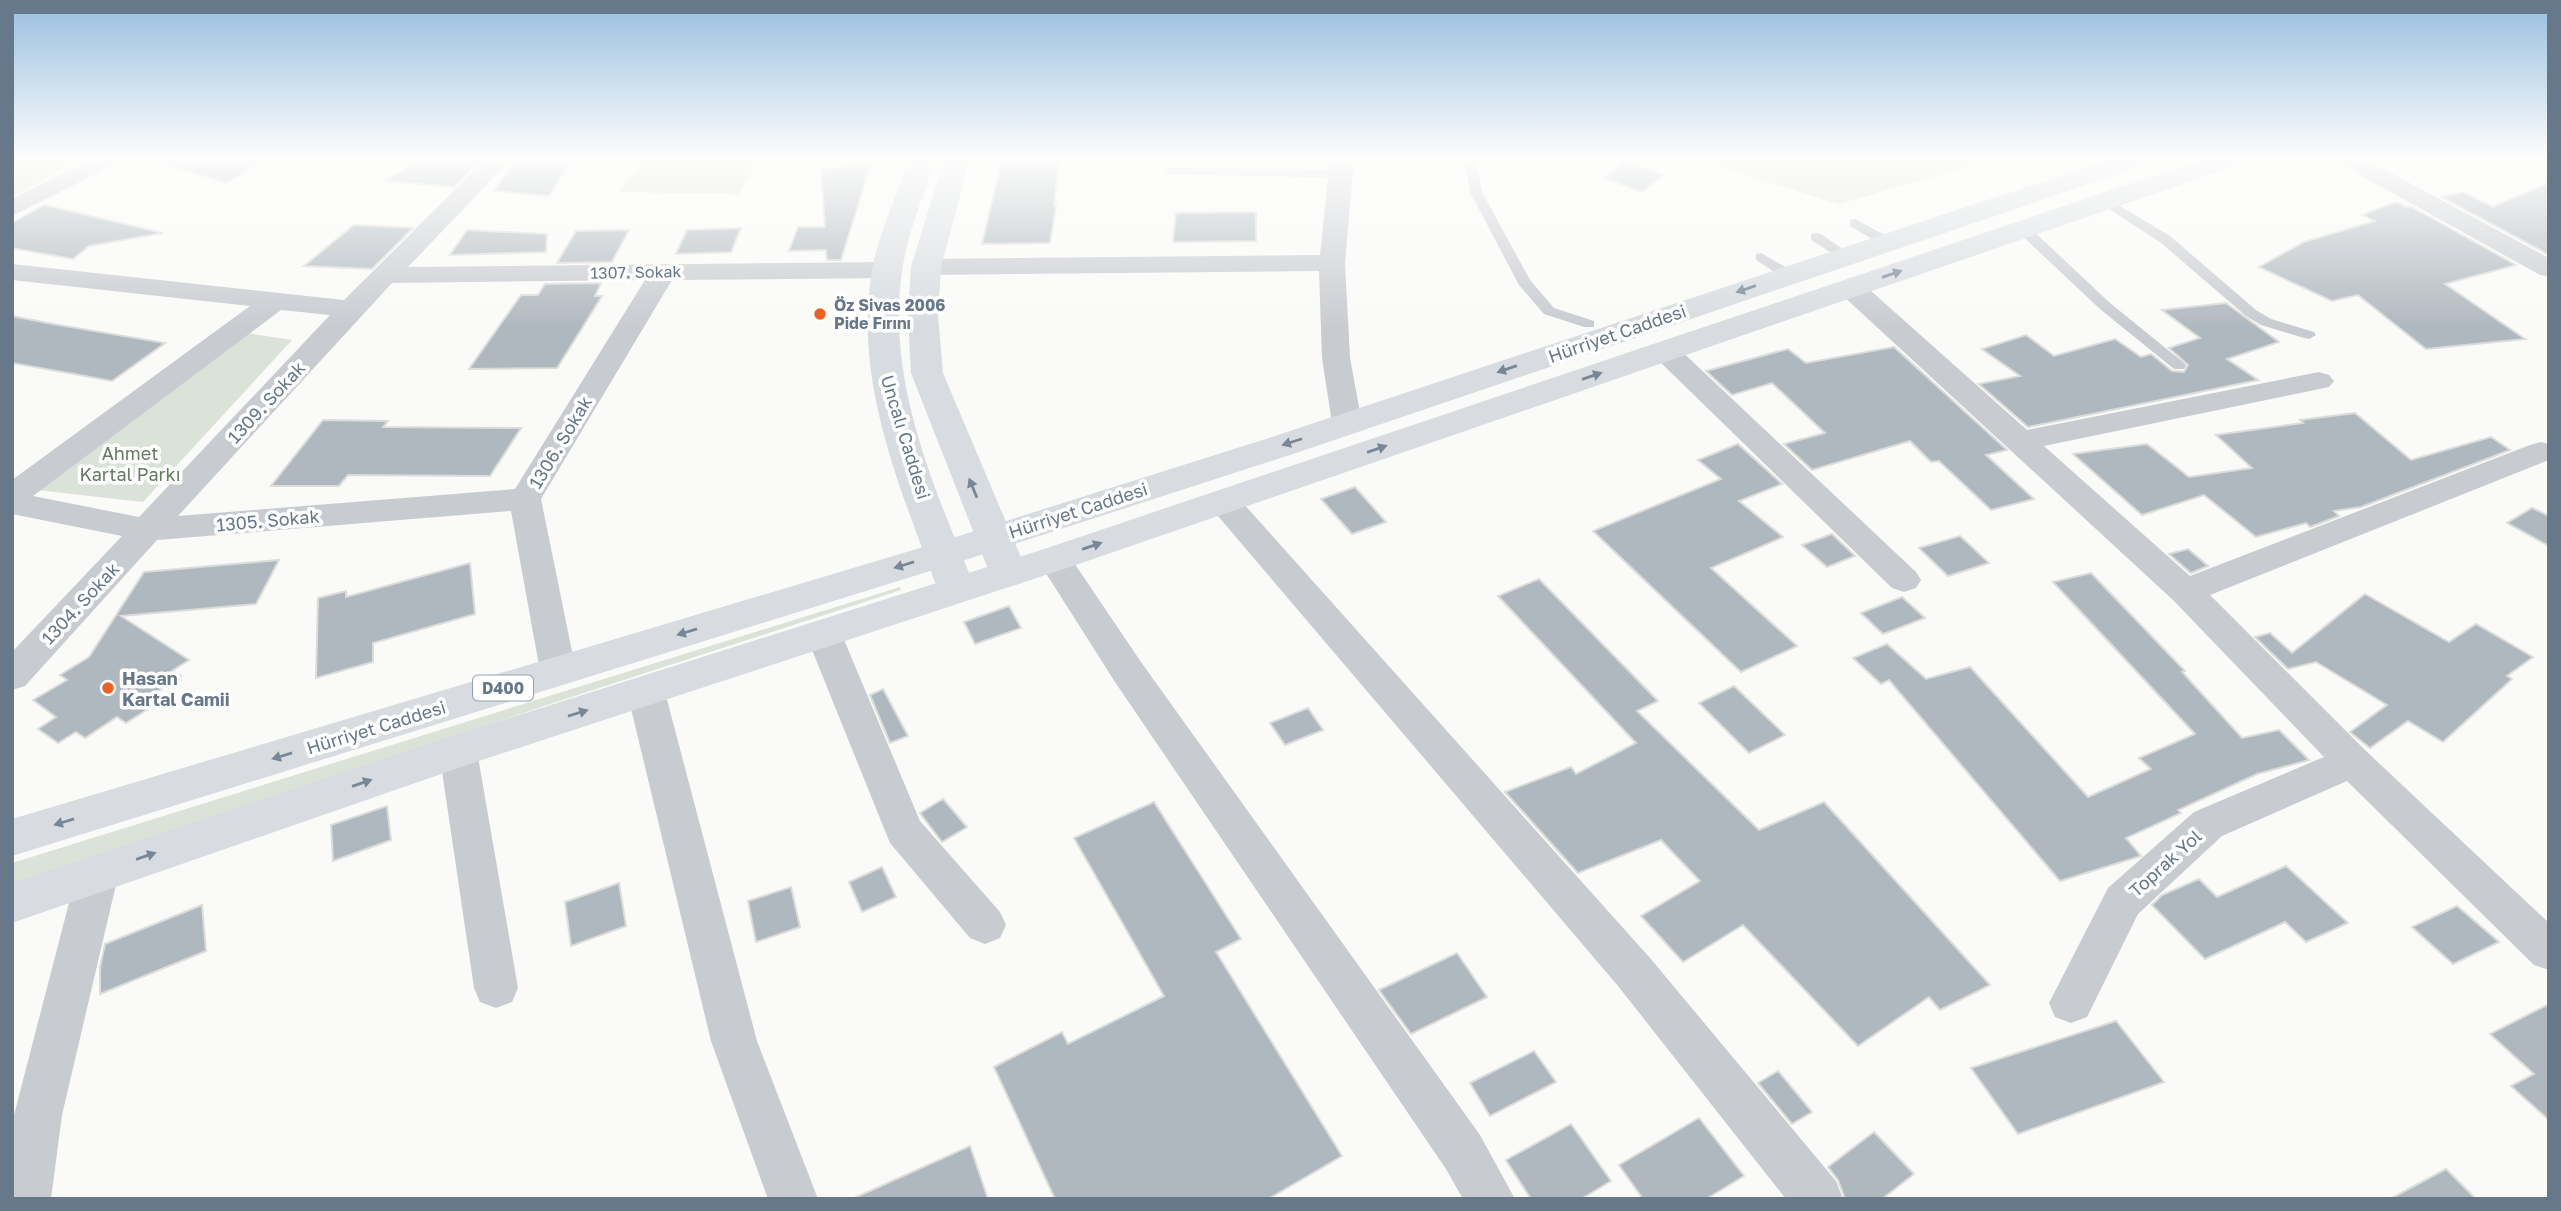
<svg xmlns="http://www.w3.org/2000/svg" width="2561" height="1211" viewBox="0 0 2561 1211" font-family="'Golos Text',sans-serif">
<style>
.green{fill:#dbe2d8}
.building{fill:#b0b8bf;stroke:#dcdcda;stroke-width:2}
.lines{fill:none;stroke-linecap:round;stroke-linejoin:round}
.service{fill:#c8cbd0;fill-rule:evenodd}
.minor{fill:#c8cbd0;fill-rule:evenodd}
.primary{fill:#d8dce0;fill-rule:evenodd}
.trunk{fill:#d8dce0;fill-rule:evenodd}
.oneway{fill:#788798}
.poi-dot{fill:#ef6122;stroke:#fff;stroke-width:2.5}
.labels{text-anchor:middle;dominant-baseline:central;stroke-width:7;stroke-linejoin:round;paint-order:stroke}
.far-street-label{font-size:16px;fill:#67788b;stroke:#fff}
.far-poi-label{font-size:16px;font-weight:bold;fill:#67788b;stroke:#fff;text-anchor:start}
.shield{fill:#fff;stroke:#95a0ae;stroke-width:2}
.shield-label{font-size:16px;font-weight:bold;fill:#67788b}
.street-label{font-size:18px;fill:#67788b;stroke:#fff}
.park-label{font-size:18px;fill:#667b62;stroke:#fff}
.poi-label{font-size:18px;font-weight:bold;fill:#67788b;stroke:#fff;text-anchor:start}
</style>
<rect width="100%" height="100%" fill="#fafaf8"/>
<!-- green -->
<g class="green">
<polygon points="12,159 81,159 12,197"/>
<polygon points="644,159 760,159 738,194 618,192"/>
<polygon points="1694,159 1995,159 1839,204"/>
<polygon points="240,332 292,340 143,502 37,490"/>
<polygon points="900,587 901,590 553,703 12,886 12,863"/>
</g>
<!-- building -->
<g class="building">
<polygon points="167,159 268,159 226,183 166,165"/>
<polygon points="420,159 483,159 454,187 385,181"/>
<polygon points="516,159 572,159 549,196 494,191"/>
<polygon points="1037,159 1059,159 1054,206 1056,206 1050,243 982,244 1002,160"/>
<polygon points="1625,161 1664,175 1642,192 1603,178"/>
<polygon points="871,163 841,260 827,260 826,250 789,251 798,227 825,227 821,169"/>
<polygon points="2549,183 2549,255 2442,197 2463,192 2493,207"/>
<polygon points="2396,202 2406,207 2410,206 2516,265 2445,284 2525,339 2426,349 2358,295 2332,301 2259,267 2304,242 2375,221 2362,215"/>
<polygon points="44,205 163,233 89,246 73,259 12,248 12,223"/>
<polygon points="1256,212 1256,241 1173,242 1176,213"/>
<polygon points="354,225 413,228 372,269 304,266"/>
<polygon points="741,228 731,252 676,254 687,230"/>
<polygon points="467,230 547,234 546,252 450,255"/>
<polygon points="629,230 612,262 557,263 576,231"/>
<polygon points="601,283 595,296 602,296 557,368 469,369 521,295 538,295 545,284"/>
<polygon points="2226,303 2279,342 2227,359 2258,380 2028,427 1979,384 2020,376 1982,349 2026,335 2054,356 2115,339 2141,357 2151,354 2172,371 2184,372 2188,365 2169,348 2200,338 2162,310"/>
<polygon points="12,316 53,324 165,343 112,381 74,374 12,363"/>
<polygon points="1894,347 2007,450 1986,455 2034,499 1991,510 1939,461 1931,462 1910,441 1812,470 1784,444 1825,433 1772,383 1732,395 1706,371 1788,349 1806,363"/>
<polygon points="2355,413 2411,460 2491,437 2510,450 2361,507 2334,511 2339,516 2310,527 2306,523 2256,537 2204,495 2142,515 2073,454 2147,444 2189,477 2252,468 2216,435 2303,423 2300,420"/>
<polygon points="323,420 388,421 383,427 521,428 490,476 348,475 339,486 271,486"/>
<polygon points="1738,444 1782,484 1739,501 1783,537 1711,568 1797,646 1741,672 1593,531 1721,479 1698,460"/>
<polygon points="1355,487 1386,522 1352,534 1321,499"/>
<polygon points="2532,508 2549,516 2549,546 2507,523"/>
<polygon points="1832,534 1855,556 1827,567 1802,545"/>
<polygon points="1960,536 1989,563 1948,576 1919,548"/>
<polygon points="2188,549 2208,566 2191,573 2169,554"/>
<polygon points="279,560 256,604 121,616 189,660 172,671 181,676 151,696 159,702 126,723 117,717 85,738 76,732 58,743 38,729 56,717 33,700 67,680 60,675 89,657 144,572"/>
<polygon points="470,563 475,614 373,643 373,662 316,678 318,598 346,591 346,597"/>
<polygon points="2091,573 2185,671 2182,672 2242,738 2279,730 2309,760 2257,774 2178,810 2181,813 2126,838 2141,856 2060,881 1889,680 1881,684 1853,658 1887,644 1926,679 1970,667 2088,797 2151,769 2139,758 2195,734 2053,582"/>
<polygon points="1539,579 1658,701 1637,711 1759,830 1824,802 1990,985 1940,1010 1929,997 1858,1046 1743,925 1683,962 1641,916 1700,881 1661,840 1578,873 1505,792 1571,767 1576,774 1636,743 1498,596"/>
<polygon points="2365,594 2449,642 2476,624 2533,657 2507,676 2512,679 2443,742 2408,721 2370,748 2350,732 2387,705 2316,662 2288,669 2255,637 2270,633 2292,653"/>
<polygon points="1902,597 1925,618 1883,634 1861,613"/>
<polygon points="1009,606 1021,628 975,644 964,622"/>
<polygon points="1734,686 1785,735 1749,753 1699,703"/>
<polygon points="883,689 908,736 890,743 870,695"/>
<polygon points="1308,708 1323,730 1285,745 1270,723"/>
<polygon points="943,799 967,827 942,842 920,813"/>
<polygon points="1154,802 1241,939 1216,952 1342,1156 1268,1199 1055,1199 994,1067 1062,1032 1068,1044 1164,996 1074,838"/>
<polygon points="387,806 391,840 333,861 331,825"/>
<polygon points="2286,866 2348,923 2306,942 2285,922 2205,959 2152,905 2162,895 2199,879 2217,897"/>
<polygon points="882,867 896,897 862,912 849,882"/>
<polygon points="619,883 626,926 571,946 565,902"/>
<polygon points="791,887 800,927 756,942 748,901"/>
<polygon points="202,905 206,951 100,994 100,967 105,944"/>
<polygon points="2457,906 2499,942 2453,964 2412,927"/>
<polygon points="1457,953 1487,997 1411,1034 1379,990"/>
<polygon points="2549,1004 2549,1120 2511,1086 2534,1074 2490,1034"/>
<polygon points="2116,1021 2164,1082 2018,1134 1971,1068"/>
<polygon points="1534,1051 1556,1082 1490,1116 1470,1083"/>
<polygon points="1778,1071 1812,1112 1792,1124 1758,1083"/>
<polygon points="1699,1118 1744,1176 1706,1199 1643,1199 1619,1165"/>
<polygon points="1571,1124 1611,1181 1581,1199 1531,1199 1506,1160"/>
<polygon points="1874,1132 1914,1174 1882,1199 1845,1199 1838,1180 1828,1167"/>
<polygon points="970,1146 988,1199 852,1199"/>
<polygon points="2446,1169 2476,1199 2390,1199"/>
</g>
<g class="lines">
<!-- service -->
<g class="service">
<polygon points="1464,159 1476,159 1482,192 1530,280 1554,308 1594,321 1594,327 1584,327 1544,314 1519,285 1470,192"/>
<polygon points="1171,167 1341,170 1347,174 1341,178 1167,174 1165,171"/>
<polygon points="2105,197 2170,236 2256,310 2271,319 2314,332 2316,335 2309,339 2304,338 2261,325 2246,316 2160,242 2101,204 2101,198"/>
<polygon points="1855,219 1892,239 1894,242 1887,246 1882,245 1850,226 1850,220"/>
<polygon points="2023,225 2028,226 2110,303 2184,363 2186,366 2184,369 2174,369 2100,309 2018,232 2018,226"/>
<polygon points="1816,233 1821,234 1853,256 1851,259 1841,259 1811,240 1811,234"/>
<polygon points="1761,253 1794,272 1794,278 1784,278 1756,260 1756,254"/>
</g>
<!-- minor -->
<g class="minor">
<polygon points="90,159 120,159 116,164 12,216 12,199"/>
<path d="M486,159h25l-103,108 479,-5 9,2 4,6 -4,6 -9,2 -215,2 -131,219 35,172 -5,10 -13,4 -13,-4 -5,-10 -29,-160 -354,29 -132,146 -13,4v-38l110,-116 -110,-22v-34l238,-174 -238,-26v-16l332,36zM645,280l-130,209 -337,27 214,-233zM281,310l49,5 -191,202 -106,-21z"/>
<polygon points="1330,159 1354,159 1345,263 1350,358 1362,423 1358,430 1347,432 1336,430 1332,423 1322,358 1319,271 926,275 917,273 913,267 917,261 926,259 1320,255"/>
<polygon points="2336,159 2365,159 2549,258 2549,277 2540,275 2340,164"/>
<polygon points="1851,280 1861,282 2027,430 2319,372 2329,375 2334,381 2329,387 2044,446 2190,576 2530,445 2541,442 2549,444 2549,460 2210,595 2366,751 2549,923 2549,970 2534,965 2347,781 2222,836 2138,914 2087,1017 2071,1023 2055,1017 2049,1003 2108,888 2194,812 2324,757 2173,600 1841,294 1837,288 1841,282"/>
<polygon points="1665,342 1675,345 1916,572 1921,580 1916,588 1904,592 1892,588 1655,357 1651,351 1655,345"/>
<polygon points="1223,490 1234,493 1650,958 1836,1181 1843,1199 1786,1199 1618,986 1212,509 1207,501 1212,493"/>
<polygon points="1054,547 1066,551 1141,662 1480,1135 1515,1199 1463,1199 1446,1169 1115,682 1042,567 1037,559 1042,551"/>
<polygon points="824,622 837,626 842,635 920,821 1000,912 1006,925 1000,938 985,944 970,938 890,843 806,635 811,626"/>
<polygon points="646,678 659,682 665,692 757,1041 818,1199 768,1199 711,1041 627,692 633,682"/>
<polygon points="458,736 472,740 477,751 518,988 512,1002 496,1008 480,1002 474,988 439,751 444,740"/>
<polygon points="98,855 113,860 119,872 62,1115 51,1199 12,1199 14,1115 77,872 83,860"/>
</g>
<!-- primary -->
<g class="primary">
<path d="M909,159h26c-11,37 -28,74 -33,113 -16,111 33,217 74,318l-6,9 -13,4 -13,-4 -6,-9c-38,-102 -85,-209 -66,-320 7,-38 25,-74 37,-111z"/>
<polygon points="944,159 970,159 941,267 938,315 943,373 1028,574 1022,583 1009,587 996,583 990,574 911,373 908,315 911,267"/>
</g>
<!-- trunk -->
<g class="trunk">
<polygon points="2111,159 2149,159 2145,165 1299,452 956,563 12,856 12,819 930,545 1275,436"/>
<polygon points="2204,159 2242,159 2238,165 1067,568 473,763 12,923 12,883 443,739 1041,550"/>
</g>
</g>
<!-- one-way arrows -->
<defs><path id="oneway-solid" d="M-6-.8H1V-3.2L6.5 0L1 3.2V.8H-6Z" transform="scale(1.75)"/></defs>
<g class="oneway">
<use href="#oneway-solid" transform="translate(1892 274) rotate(-19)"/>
<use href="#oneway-solid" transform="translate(1746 289) rotate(161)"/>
<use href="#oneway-solid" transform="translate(1507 369) rotate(161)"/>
<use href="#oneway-solid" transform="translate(1592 376) rotate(-19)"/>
<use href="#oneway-solid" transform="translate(1292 442) rotate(162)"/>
<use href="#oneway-solid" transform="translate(1377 449) rotate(-19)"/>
<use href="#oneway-solid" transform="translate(973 488) rotate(-112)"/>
<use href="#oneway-solid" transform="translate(1092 546) rotate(-19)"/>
<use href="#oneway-solid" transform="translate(904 565) rotate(163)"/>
<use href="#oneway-solid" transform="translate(687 632) rotate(163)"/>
<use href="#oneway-solid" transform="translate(578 713) rotate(-17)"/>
<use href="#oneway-solid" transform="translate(282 756) rotate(163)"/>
<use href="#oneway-solid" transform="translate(362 783) rotate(-19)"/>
<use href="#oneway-solid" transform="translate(64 822) rotate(163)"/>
<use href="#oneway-solid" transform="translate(146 856) rotate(-19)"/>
</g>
<!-- sky -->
<linearGradient id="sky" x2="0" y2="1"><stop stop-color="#98bedf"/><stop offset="0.48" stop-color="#fdfdfc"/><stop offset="1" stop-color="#fdfdfc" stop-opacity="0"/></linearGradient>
<rect width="2561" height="328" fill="url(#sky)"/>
<!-- markers -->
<g class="poi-dot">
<circle cx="820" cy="314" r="7"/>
<circle cx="108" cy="688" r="7"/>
</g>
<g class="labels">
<!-- far-street labels -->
<g class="far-street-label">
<text transform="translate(636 272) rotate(-1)">1307. Sokak</text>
</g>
<!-- far-poi labels -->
<g class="far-poi-label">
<text x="834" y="305">Öz Sivas 2006<tspan x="834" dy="18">Pide Fırını</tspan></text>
</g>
<!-- shield labels -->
<rect class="shield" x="473" y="675.5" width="60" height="25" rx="5"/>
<g class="shield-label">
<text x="503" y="688">D400</text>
</g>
<!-- street labels -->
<g class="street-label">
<text transform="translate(1617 333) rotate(-19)">Hürriyet Caddesi</text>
<text transform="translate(266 402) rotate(-47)">1309. Sokak</text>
<text transform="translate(906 437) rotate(73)">Uncalı Caddesi</text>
<text transform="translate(560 442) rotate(-59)">1306. Sokak</text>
<text transform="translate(1078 510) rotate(-18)">Hürriyet Caddesi</text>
<text transform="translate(268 520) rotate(-5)">1305. Sokak</text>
<text transform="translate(80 603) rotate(-47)">1304. Sokak</text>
<text transform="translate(376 727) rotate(-17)">Hürriyet Caddesi</text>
<text transform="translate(2165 863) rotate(-42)">Toprak Yol</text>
</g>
<!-- park labels -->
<g class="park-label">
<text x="130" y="453">Ahmet<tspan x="130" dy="21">Kartal Parkı</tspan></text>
</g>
<!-- poi labels -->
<g class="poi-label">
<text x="122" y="678">Hasan<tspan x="122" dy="21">Kartal Camii</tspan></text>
</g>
</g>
<!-- border -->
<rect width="2561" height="1211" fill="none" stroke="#67788b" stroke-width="28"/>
</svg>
